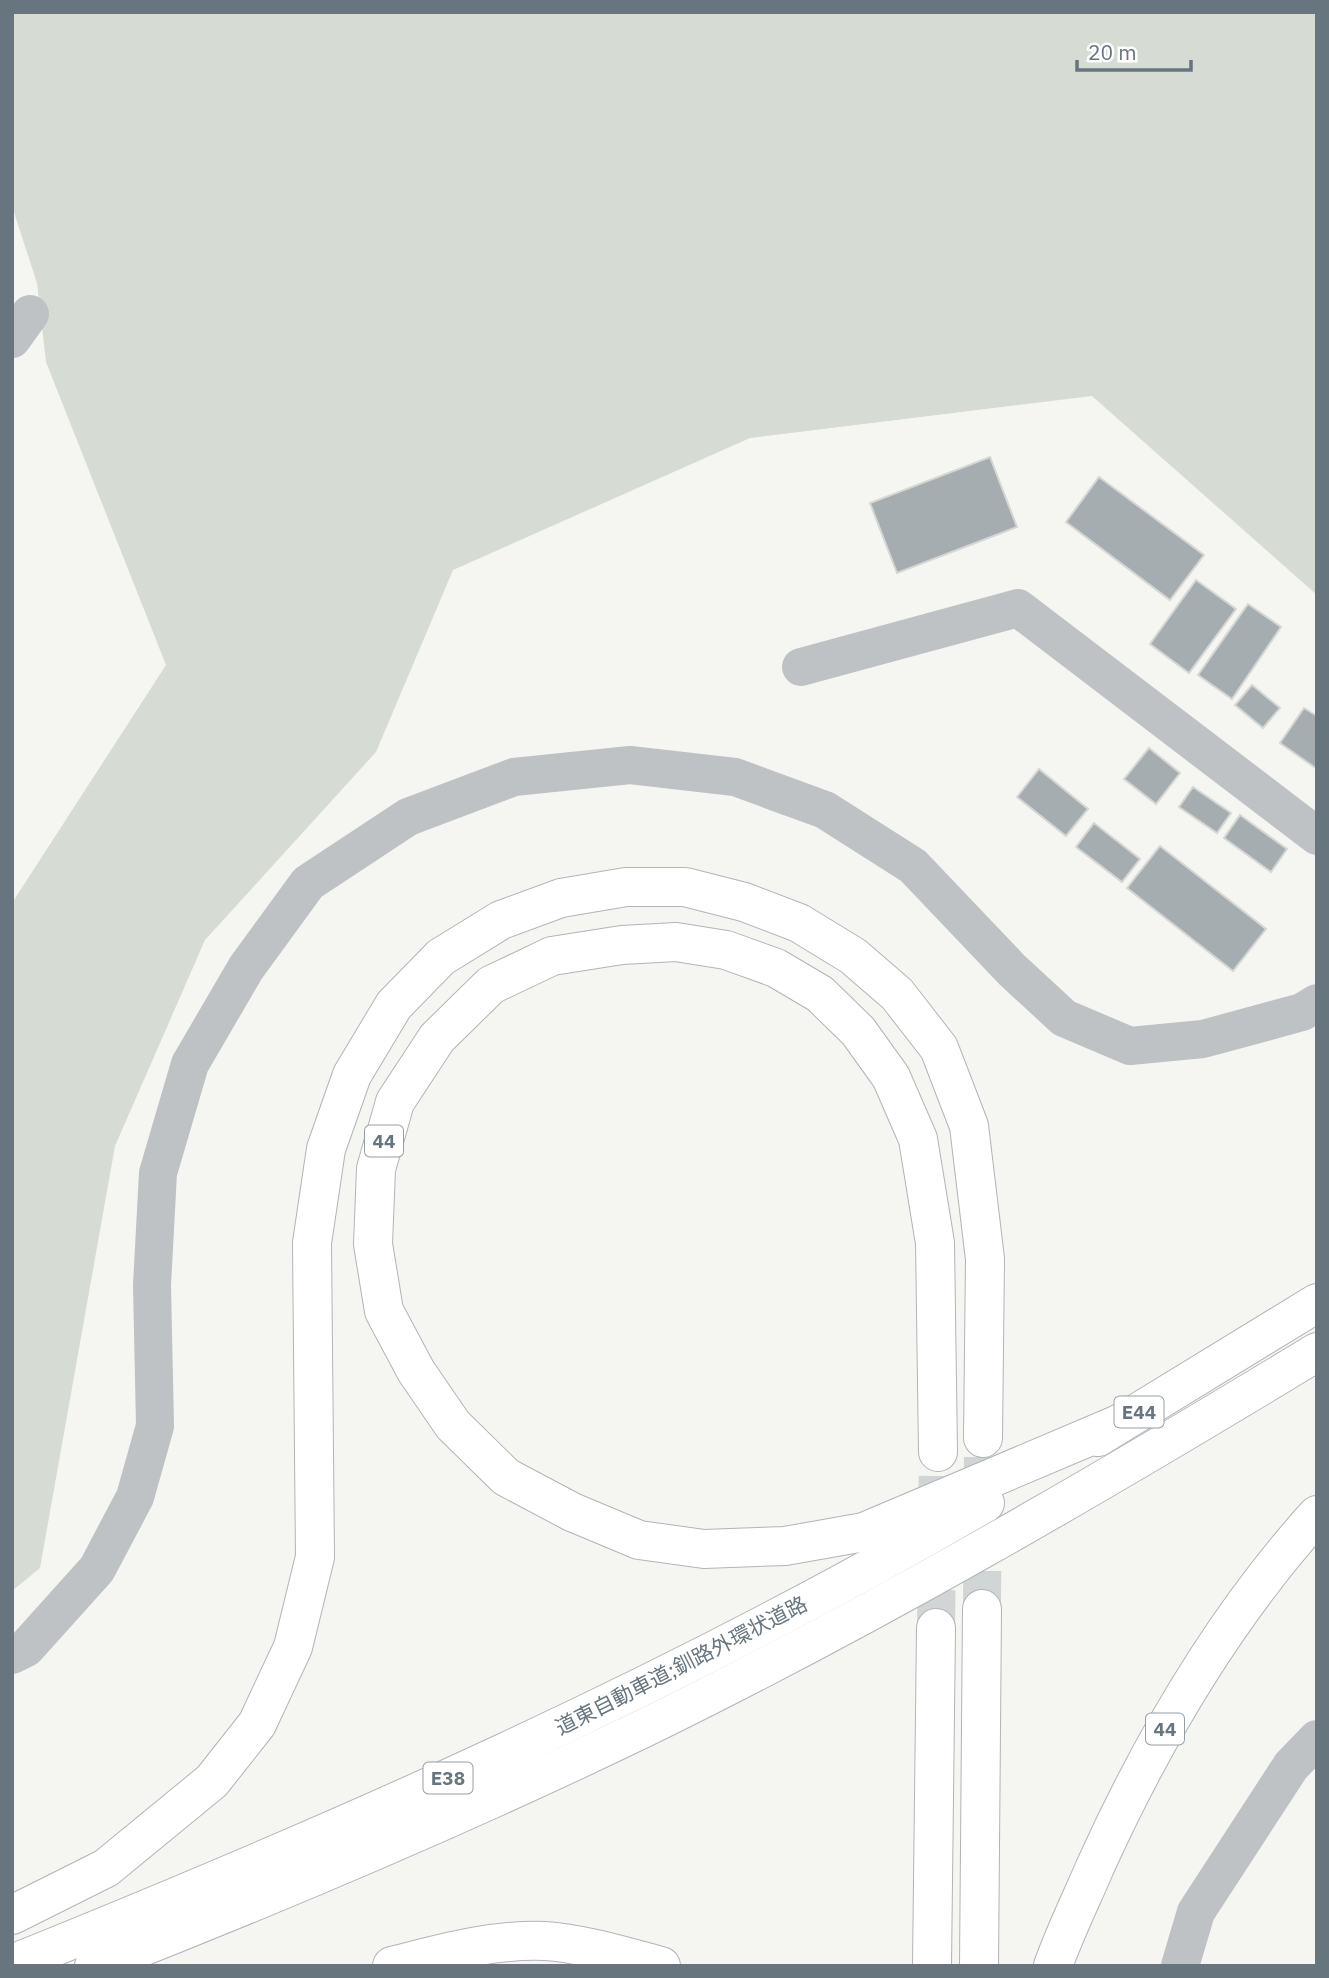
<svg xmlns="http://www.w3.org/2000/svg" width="1329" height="1978" viewBox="0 0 1329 1978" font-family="'IBM Plex Sans','Noto Sans JP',sans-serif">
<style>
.green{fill:#d6dbd4}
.building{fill:#a6adb1;stroke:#d6d6d4;stroke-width:2}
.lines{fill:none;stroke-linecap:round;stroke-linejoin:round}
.highway-tunnel{stroke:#d2d5d5;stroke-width:38;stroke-dasharray:38 19;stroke-linecap:butt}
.highway-casing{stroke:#b1b5b7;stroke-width:40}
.minor{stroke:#bec2c5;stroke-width:38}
.highway{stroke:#fff;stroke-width:38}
.labels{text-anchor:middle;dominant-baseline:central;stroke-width:7;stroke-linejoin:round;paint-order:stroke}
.shield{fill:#fff;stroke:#959ea5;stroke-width:2}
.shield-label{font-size:19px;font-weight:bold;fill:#67757f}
.street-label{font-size:21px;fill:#67757f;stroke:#fff}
</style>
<rect width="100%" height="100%" fill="#f5f5f2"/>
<!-- green -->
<polygon class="green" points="12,12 1317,12 1317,595 1092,396 750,438 453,570 376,752 205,940 115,1146 40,1568 12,1591 12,903 166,665 46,362 37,283 12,206"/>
<!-- building -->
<g class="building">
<polygon points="990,457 1017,527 897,573 870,503"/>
<polygon points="1099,477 1204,555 1170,600 1066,522"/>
<polygon points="1196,580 1236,609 1189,673 1150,644"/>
<polygon points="1248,604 1281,627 1232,699 1198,675"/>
<polygon points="1252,685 1280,708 1263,728 1235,705"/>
<polygon points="1304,708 1317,716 1317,769 1280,743"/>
<polygon points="1149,748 1180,773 1156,804 1124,779"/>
<polygon points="1039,769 1088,809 1066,836 1017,797"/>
<polygon points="1193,787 1231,813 1217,833 1179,807"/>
<polygon points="1240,815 1287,849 1271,872 1224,838"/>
<polygon points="1094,823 1140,859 1122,882 1076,847"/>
<polygon points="1160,846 1266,929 1233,971 1127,888"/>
</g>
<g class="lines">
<!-- highway-tunnel -->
<g class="highway-tunnel">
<polyline points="982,1609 983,1438"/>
<polyline points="936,1628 938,1452"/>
</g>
<defs>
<g id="highway">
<polyline points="1098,1437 1317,1303"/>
<polyline points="938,1452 935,1243 918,1139 891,1077 858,1031 820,994 776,968 726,950 676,942 622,945 552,956 491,985 437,1038 395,1102 376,1169 373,1244 384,1311 416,1371 453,1425 506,1477 572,1512 639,1540 704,1549 785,1546 864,1532 1119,1424"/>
<polyline points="12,1915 106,1868 212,1781 257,1724 293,1647 315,1557 312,1243 326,1149 352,1075 394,1005 441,957 501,920 561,898 626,887 685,887 744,902 799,923 853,956 897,994 939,1048 969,1126 985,1259 983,1438"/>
<path d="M12,1964c333,-134 663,-280 973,-461"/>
<path d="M94,1966c186,-73 370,-151 550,-238 231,-113 454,-243 673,-376"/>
<path d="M392,1966c51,-13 100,-27 153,-25 35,2 82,16 116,25"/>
<polyline points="932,1966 936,1628"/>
<polyline points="979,1966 982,1609"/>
<path d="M1053,1966c12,-34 28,-66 42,-99 57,-126 129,-249 222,-352"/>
</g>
</defs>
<!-- highway casing -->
<use href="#highway" class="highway-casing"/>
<!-- minor -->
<g class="minor">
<polyline points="12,339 30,314"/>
<polyline points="801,667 1018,608 1317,836"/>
<polyline points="12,1655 26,1648 97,1569 135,1497 155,1426 152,1285 158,1173 190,1064 246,968 308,883 408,817 514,777 630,765 735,777 825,810 913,866 1012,970 1064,1018 1130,1046 1203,1039 1302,1012 1317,1003"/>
<polyline points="1180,1966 1196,1912 1291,1766 1317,1739"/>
</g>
<!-- highway -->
<use href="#highway" class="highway"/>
</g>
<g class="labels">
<!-- shield labels -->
<g class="shield">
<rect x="365" y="1125.5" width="38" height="31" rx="5"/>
<rect x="1114.5" y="1396.5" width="49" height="31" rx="5"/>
<rect x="1146" y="1713.5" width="38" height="31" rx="5"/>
<rect x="423.5" y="1762.5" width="49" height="31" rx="5"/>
</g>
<g class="shield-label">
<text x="384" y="1141">44</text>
<text x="1139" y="1412">E44</text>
<text x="1165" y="1729">44</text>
<text x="448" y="1778">E38</text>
</g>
<!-- street labels -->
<g class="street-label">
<text transform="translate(681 1665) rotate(-27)">道東自動車道;釧路外環状道路</text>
</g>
</g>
<!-- border -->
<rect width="1329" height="1978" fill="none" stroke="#67757f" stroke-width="28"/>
<!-- scale -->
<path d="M1077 60v10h114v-10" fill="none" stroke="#67757f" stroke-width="3.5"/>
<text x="1088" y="60" font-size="21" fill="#67757f" stroke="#ffffff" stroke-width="5" paint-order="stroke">20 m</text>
</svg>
